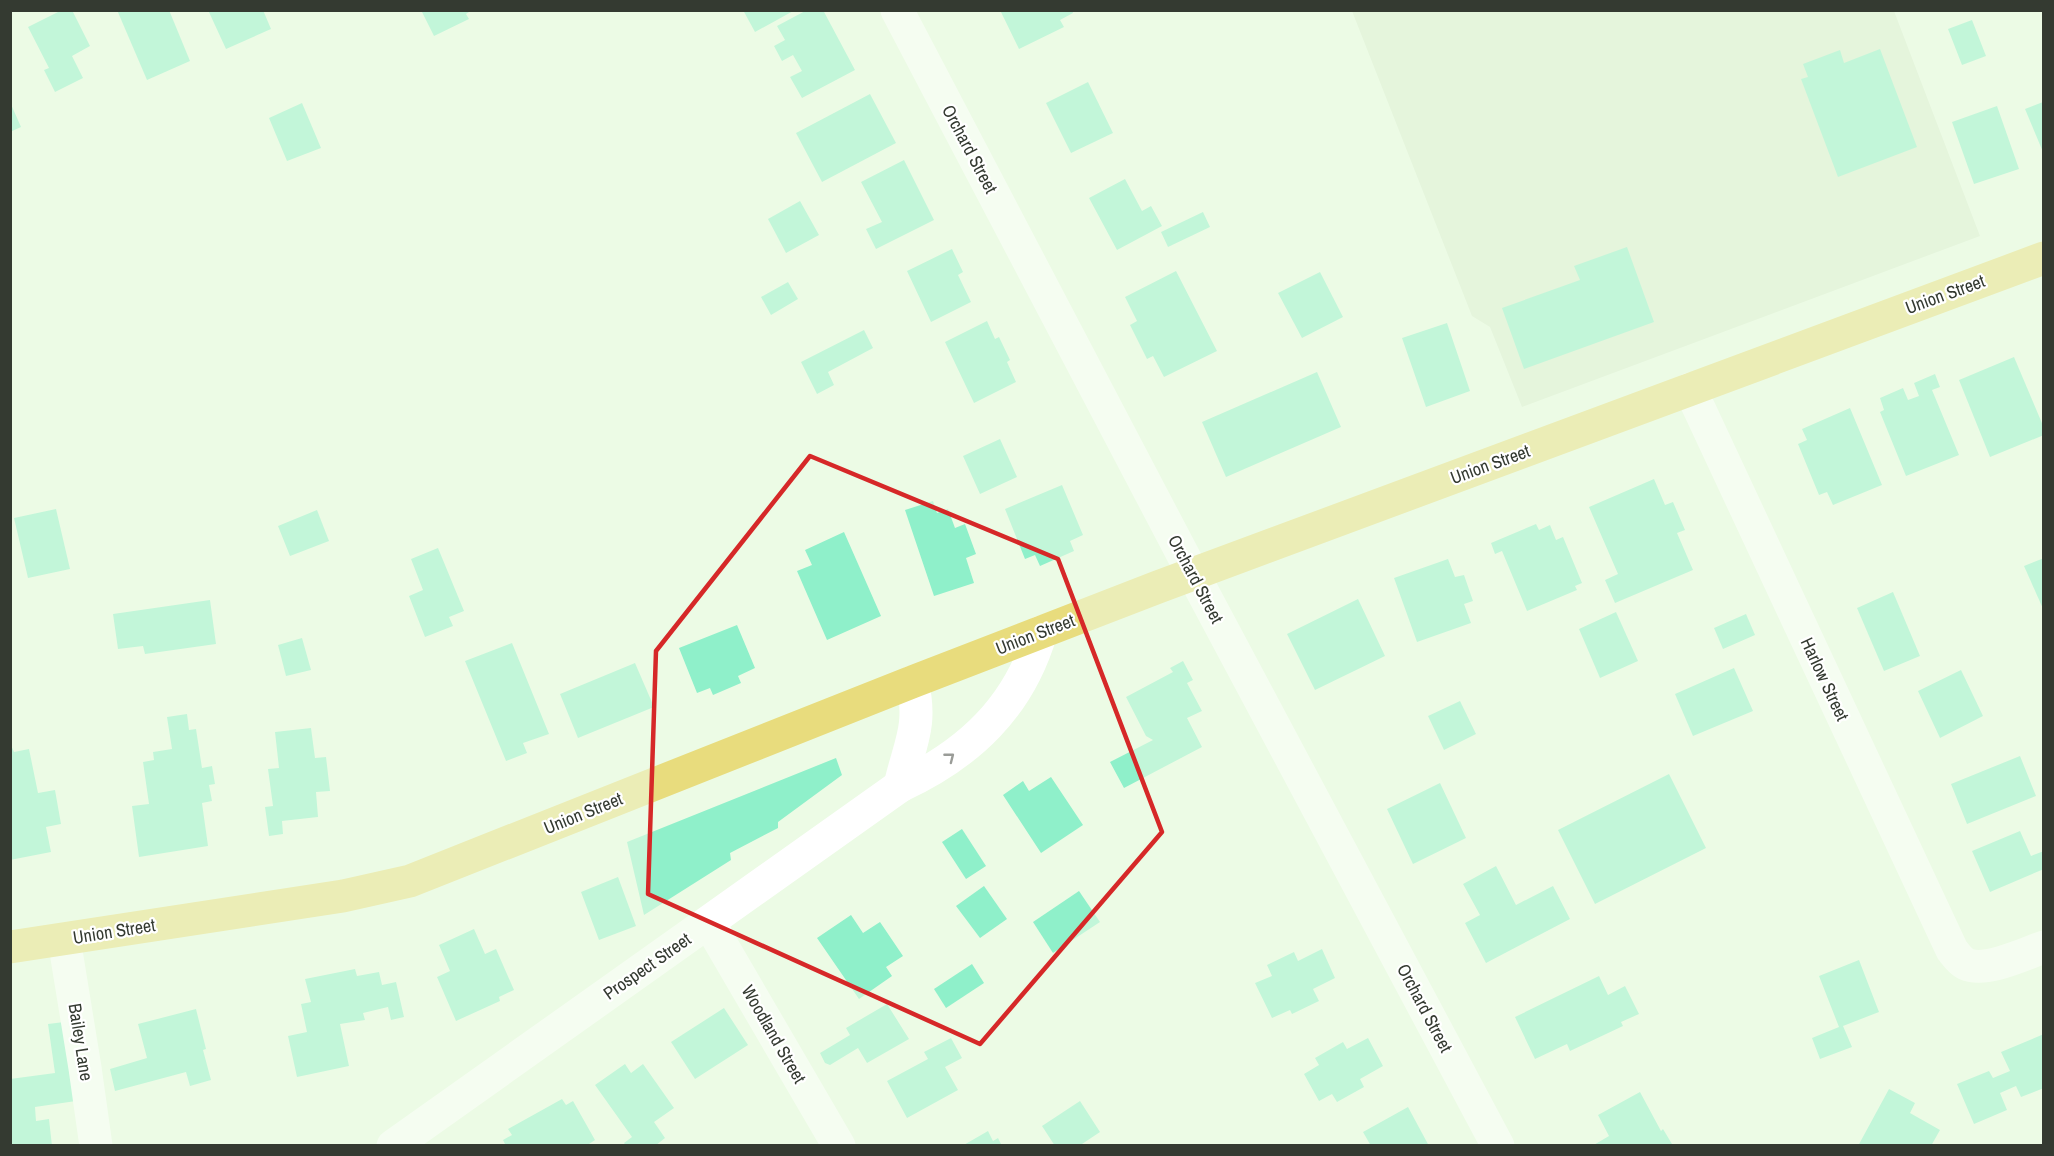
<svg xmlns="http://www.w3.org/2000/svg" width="2054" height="1156" viewBox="0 0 2054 1156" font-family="'Archivo Narrow',sans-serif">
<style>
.built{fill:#dbedd1}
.building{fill:#8ff0ca}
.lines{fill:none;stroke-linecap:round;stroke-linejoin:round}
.minor{stroke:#fff;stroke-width:33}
.major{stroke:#e8dc7d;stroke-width:33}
.oneway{stroke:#9a9c98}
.marked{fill:none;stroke:#d62828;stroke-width:4.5;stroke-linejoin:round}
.labels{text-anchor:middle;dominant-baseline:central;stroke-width:4.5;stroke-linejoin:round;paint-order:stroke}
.street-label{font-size:18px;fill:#343a31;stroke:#fff}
</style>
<rect width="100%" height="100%" fill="#ecfbe5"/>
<!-- built -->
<polygon class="built" points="1352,11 1894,11 1980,236 1522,407 1490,327 1472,316"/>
<!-- building -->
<g class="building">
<polygon points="62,10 72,10 90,46 72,56 83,78 55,92 44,70 49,68 28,27"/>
<polygon points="117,10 169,10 190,61 147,80"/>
<polygon points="208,10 263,10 271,29 226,49"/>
<polygon points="421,10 472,10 466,14 469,19 434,36"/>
<polygon points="743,10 795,10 755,32"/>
<polygon points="807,10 823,10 855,70 802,98 790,77 802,71 793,55 782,61 774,46 785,40 777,26"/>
<polygon points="1000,10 1072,10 1073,13 1060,20 1064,27 1019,49"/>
<polygon points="1972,20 1986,56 1962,65 1948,29"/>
<polygon points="1880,49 1917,147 1838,177 1801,79 1808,77 1803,64 1840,50 1844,63"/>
<polygon points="1088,82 1113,133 1071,153 1046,103"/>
<polygon points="870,94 896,143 822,182 796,133"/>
<polygon points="10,102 21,127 10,132"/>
<polygon points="2043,102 2043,152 2025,109"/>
<polygon points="302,103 321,148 287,161 269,118"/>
<polygon points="1997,106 2019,169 1974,184 1952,122"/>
<polygon points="904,160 934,220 876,249 866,229 882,222 861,182"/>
<polygon points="1125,179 1142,211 1151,206 1162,226 1117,250 1089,198"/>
<polygon points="800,201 819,235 786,253 768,219"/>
<polygon points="1203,212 1210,227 1168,247 1161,232"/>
<polygon points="1627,247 1654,322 1524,369 1502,308 1580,280 1574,266"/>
<polygon points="952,249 963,272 958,275 971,302 931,322 907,271"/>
<polygon points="1176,271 1217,351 1164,377 1153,356 1147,359 1130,325 1137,321 1125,297"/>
<polygon points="1320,272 1343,317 1302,338 1278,293"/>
<polygon points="788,282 798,299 771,315 761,297"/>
<polygon points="987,321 995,339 999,337 1010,360 1007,362 1016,382 974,403 945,342"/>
<polygon points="1447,323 1470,391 1426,407 1402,338"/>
<polygon points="864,330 873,348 828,372 834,385 817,394 801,362"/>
<polygon points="2014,357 2044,428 2044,435 1990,457 1959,380"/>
<polygon points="1317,372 1341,427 1226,477 1202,422"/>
<polygon points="1935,374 1940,387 1932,390 1959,455 1906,476 1880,412 1884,410 1880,398 1903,388 1908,400 1919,396 1914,383"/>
<polygon points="1850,408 1882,485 1833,505 1827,492 1819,495 1798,444 1807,440 1802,429"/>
<polygon points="1000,439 1017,477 980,494 963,456"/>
<polygon points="1654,479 1665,505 1673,502 1685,530 1677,533 1693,570 1615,603 1605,580 1618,574 1589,507"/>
<polygon points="1062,485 1083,535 1070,541 1074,551 1040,566 1035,555 1025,559 1005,509"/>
<polygon points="933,501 937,513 948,509 955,528 965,524 976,554 966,558 974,583 934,596 905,510"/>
<polygon points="56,509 70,569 28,578 14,518"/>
<polygon points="317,510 329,541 290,556 278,526"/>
<polygon points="1536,524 1539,530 1550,525 1556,540 1563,537 1582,583 1575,586 1577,590 1527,611 1502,551 1495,554 1491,543"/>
<polygon points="844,532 881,616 827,640 797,571 812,565 805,550"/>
<polygon points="438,548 464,611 449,617 453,626 425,637 409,596 423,590 411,559"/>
<polygon points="2044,558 2044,611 2024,566"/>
<polygon points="1448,559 1455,577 1464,575 1473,601 1464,604 1471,623 1417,642 1394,578"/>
<polygon points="1893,592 1920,656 1884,671 1857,608"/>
<polygon points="1358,599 1385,656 1315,690 1287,634"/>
<polygon points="210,600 216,644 145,654 143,646 118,649 113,614"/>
<polygon points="1616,612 1638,661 1600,678 1579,629"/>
<polygon points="1746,614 1755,635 1723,649 1714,628"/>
<polygon points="737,625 755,668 738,676 741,683 713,695 710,688 697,693 679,648"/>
<polygon points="302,638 311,670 286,676 278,645"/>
<polygon points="512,643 549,734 523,743 527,753 506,761 465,661"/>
<polygon points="1183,661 1193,680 1187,683 1202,711 1187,718 1202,747 1124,788 1110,762 1153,740 1146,736 1126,697 1173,672 1170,668"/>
<polygon points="635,663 654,707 578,738 560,694"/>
<polygon points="1734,668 1753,711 1693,736 1675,694"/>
<polygon points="1961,670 1983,716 1940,738 1918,691"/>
<polygon points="1460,701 1476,734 1444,750 1428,716"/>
<polygon points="187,714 189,730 196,729 202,768 212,766 215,784 209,785 212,801 202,803 208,846 139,857 132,806 149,804 143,762 154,760 153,752 172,749 167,717"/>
<polygon points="311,728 315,758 326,757 330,791 316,792 318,817 282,821 283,834 269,836 265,807 273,806 268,769 279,768 275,732"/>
<polygon points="10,743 14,752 29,749 38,793 55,790 61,824 46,827 51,852 10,860"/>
<polygon points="2020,756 2036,796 1967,824 1951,784"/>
<polygon points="836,758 842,775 778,822 778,828 730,853 731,860 644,915 627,842"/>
<polygon points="1669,774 1706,848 1595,904 1558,830"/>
<polygon points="1051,777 1083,825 1041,853 1003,795 1023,781 1029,791"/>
<polygon points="1440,783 1466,838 1413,864 1387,809"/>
<polygon points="962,829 986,866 966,879 942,842"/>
<polygon points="2020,831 2031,856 2044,851 2044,869 1990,892 1972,851"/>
<polygon points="1496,866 1516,905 1553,886 1570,919 1486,963 1465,923 1480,915 1463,884"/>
<polygon points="618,877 636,926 599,940 581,892"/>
<polygon points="984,886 1007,919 980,938 956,906"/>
<polygon points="1079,891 1100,922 1053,953 1033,922"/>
<polygon points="851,915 863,933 880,922 903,956 886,967 892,976 859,999 817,938"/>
<polygon points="474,929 485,954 496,949 514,990 499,997 500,1001 456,1021 437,977 450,971 439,945"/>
<polygon points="1322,949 1335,978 1313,989 1319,1001 1292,1014 1290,1010 1272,1018 1255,983 1272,976 1267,965 1294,952 1298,961"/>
<polygon points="1859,960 1879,1012 1843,1026 1852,1047 1820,1059 1812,1038 1839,1027 1819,976"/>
<polygon points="972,964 984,983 946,1008 934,989"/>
<polygon points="355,969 357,976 379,972 382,985 396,982 404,1017 391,1020 388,1007 363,1013 365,1020 340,1024 349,1066 297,1077 288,1036 307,1032 301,1004 311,1002 305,979"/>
<polygon points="1599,976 1608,995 1625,986 1639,1014 1621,1022 1623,1026 1570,1051 1567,1044 1535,1059 1515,1017"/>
<polygon points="887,1004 909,1039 867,1063 858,1048 830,1065 825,1063 820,1053 850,1035 846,1028"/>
<polygon points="724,1008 748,1045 695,1079 671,1042"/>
<polygon points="196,1009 206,1049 203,1050 211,1080 190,1086 186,1072 115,1091 110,1069 147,1058 138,1024"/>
<polygon points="72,1021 76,1101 35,1107 36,1121 49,1119 52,1146 10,1146 10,1079 55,1073 48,1024"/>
<polygon points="2044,1034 2044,1088 2021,1097 2016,1086 2000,1093 2007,1110 1974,1124 1957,1084 1989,1071 1993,1078 2010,1071 2001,1052"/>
<polygon points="951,1038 962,1058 945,1067 958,1090 907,1118 887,1081 928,1059 924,1052"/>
<polygon points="1368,1038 1383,1066 1360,1079 1364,1087 1337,1102 1332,1094 1319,1101 1304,1074 1319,1065 1315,1058 1343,1042 1347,1049"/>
<polygon points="625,1064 631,1073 643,1064 674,1108 654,1122 665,1138 655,1146 626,1146 624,1143 632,1137 595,1085"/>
<polygon points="1889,1089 1915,1103 1910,1113 1940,1130 1931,1146 1858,1146"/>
<polygon points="1640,1092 1661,1131 1663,1129 1672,1144 1592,1146 1609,1136 1598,1115"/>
<polygon points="562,1099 566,1105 573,1101 595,1140 586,1146 506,1146 503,1140 512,1135 508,1129"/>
<polygon points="1080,1101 1100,1132 1079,1146 1055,1146 1042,1126"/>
<polygon points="1408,1107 1429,1146 1371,1146 1363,1132"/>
<polygon points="988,1131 993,1141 998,1138 1002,1146 962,1146"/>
</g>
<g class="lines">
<!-- minor -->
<g class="minor">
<polyline points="897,10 1193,574 1498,1146"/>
<path d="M1690,389l262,561c4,5 8,11 14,14 19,9 58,-10 78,-17"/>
<path d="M900,786c9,-41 23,-60 12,-104"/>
<polyline points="709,923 839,1146"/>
<polyline points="64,939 85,1068 96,1146"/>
<path d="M393,1146l507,-360c69,-32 119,-79 141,-154"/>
</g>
<!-- major -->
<polyline class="major" points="10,947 343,896 410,881 912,682 1158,587 2044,258"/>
</g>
<!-- one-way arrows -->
<defs><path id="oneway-chevron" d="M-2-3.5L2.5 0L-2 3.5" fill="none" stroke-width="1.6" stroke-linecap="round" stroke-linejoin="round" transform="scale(1.5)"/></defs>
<use class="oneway" href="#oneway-chevron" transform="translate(950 757) rotate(-38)"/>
<!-- marked area -->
<path d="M0 0H2054V1156H0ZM810,456l248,103 104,273 -182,212 -332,-150 8,-243z" fill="#ecfbe5" fill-opacity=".55" fill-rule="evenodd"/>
<path class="marked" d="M810,456l248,103 104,273 -182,212 -332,-150 8,-243z"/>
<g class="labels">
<!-- street labels -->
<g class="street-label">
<text transform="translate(970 149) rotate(62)">Orchard Street</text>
<text transform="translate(1945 294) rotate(-20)">Union Street</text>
<text transform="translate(1490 464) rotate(-20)">Union Street</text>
<text transform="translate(1196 579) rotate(62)">Orchard Street</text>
<text transform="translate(1035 634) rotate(-21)">Union Street</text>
<text transform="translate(1825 679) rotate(65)">Harlow Street</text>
<text transform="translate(583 813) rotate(-22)">Union Street</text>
<text transform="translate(114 931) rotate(-9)">Union Street</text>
<text transform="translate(647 966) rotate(-35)">Prospect Street</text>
<text transform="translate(1425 1008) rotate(62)">Orchard Street</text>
<text transform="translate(774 1034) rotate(60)">Woodland Street</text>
<text transform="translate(81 1042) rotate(81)">Bailey Lane</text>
</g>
</g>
<!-- border -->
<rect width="2054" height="1156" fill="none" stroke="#343a31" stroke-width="24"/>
</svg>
